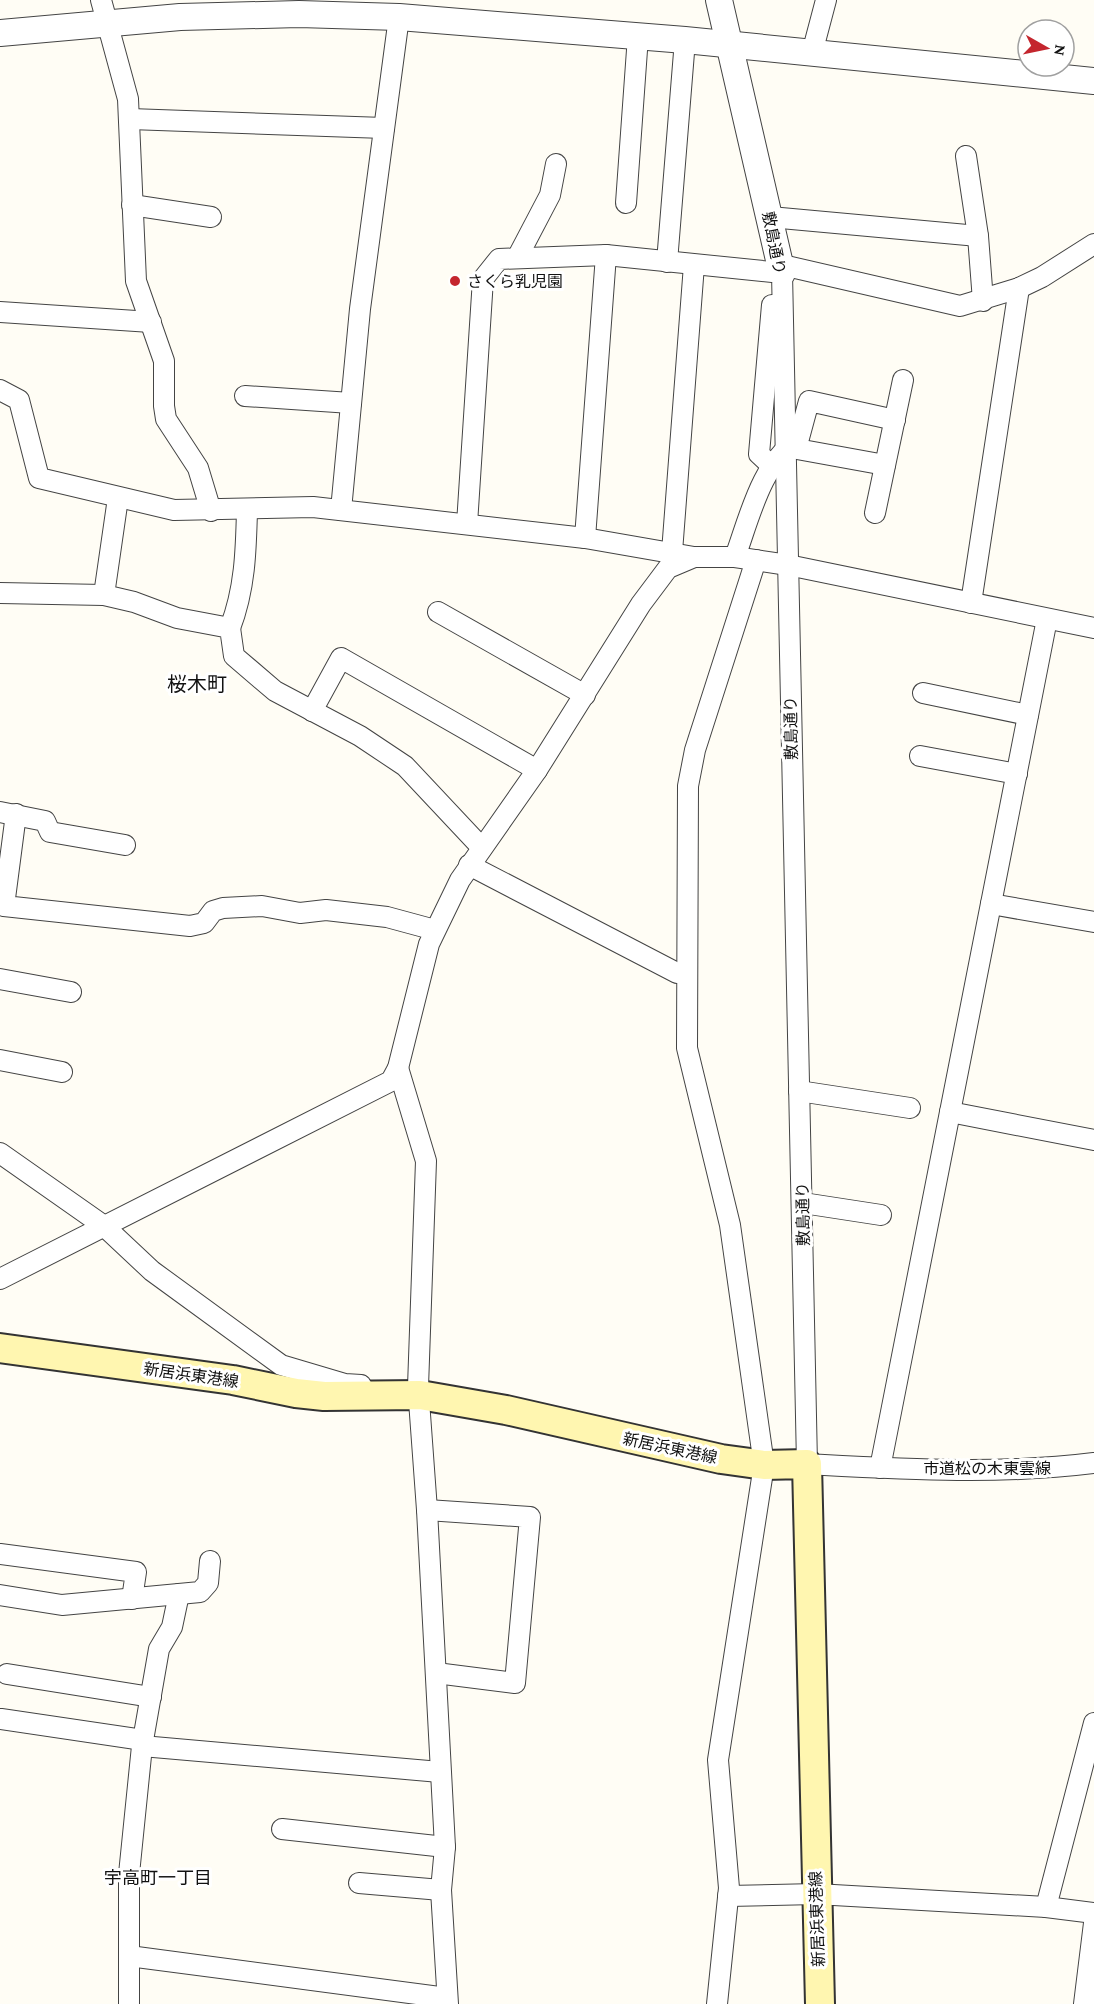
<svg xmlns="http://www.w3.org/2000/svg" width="1094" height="2004" viewBox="0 0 1094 2004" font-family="'Crimson Pro','Noto Sans JP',serif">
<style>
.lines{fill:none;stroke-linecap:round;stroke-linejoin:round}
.minor-casing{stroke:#444;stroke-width:22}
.tertiary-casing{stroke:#444;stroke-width:28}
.secondary-casing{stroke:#333;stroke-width:32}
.minor{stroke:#fff;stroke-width:20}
.tertiary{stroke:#fff;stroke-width:26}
.secondary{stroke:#fff6b0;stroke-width:28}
.poi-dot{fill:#c4262e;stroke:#fff;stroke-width:2}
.labels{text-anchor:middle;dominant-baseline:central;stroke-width:6;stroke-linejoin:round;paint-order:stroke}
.street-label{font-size:16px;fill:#111;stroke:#fff}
.poi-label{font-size:16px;fill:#111;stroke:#fff;text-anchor:start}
.neighbourhood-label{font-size:18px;fill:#111;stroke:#fff}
.quarter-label{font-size:20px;fill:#111;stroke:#fff}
</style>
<rect width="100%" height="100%" fill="#fffdf5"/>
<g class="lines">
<defs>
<g id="minor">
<polyline points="101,0 128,99 136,281 164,361 164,406 166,419 198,468 211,511"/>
<polyline points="812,53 826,0"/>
<polyline points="130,119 384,128"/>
<polyline points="966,156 978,236 983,301"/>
<polyline points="626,203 638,36"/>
<polyline points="132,205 211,217"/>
<polyline points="770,217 978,236"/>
<polyline points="517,258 550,195 556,164"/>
<polyline points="667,262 685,40"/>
<polyline points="778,264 960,306 1019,288 1042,277 1094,244"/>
<polyline points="772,305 759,454 773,467"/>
<polyline points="0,312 151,322"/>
<polyline points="0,390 19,400 39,478 174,510 313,507 585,538 694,557"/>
<polyline points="245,396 351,403"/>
<polyline points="786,447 885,465"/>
<polyline points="341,510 360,309 399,17"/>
<polyline points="875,513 903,380"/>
<path d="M467,524l16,-245 16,-20 107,-4 176,18 25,1191c95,5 193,11 287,-1"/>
<polyline points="585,538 606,255"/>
<polyline points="672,552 694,265"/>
<path d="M735,557c15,-41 26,-93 64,-119l10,-37 86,19"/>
<polyline points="0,593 104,595 134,602 177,618 230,628 234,656 275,691 360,736 405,766 482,848"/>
<polyline points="104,595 118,498"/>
<polyline points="971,603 1019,288"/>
<polyline points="438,612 585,695"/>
<path d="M230,628c15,-39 16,-77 17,-118"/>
<polyline points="923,693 1028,715"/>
<polyline points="312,711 341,658 537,770"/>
<polyline points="920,756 1017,774"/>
<polyline points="0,812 45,821 50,832 125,845"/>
<polyline points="16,814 4,906 190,926 204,923 213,911 223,908 262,906 300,913 326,910 387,917 435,930"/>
<polyline points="469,865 677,973 687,971"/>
<polyline points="991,904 1094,922"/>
<polyline points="0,979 71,992"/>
<polyline points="0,1060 62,1072"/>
<polyline points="398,1068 426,1161 418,1387 427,1510 445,1847 441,1890 448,2004"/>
<polyline points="799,1091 910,1108"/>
<polyline points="950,1112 1094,1140"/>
<polyline points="0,1153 104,1226 152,1271 281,1365 345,1384 361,1385"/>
<polyline points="803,1203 881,1215"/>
<polyline points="0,1279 391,1081 398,1068 429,944 460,880 537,770 641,604 668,568 694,557 735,557 788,565 1094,628"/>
<polyline points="880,1468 1047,619"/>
<polyline points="427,1510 530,1517 515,1683 436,1673"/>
<polyline points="0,1554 136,1572 132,1599"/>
<polyline points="0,1595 62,1605 200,1592 208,1583 210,1561"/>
<polyline points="7,1674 151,1697"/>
<polyline points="1,1719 143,1740"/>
<polyline points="142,1746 440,1772"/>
<polyline points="282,1829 445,1847"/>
<polyline points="359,1883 441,1890"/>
<polyline points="728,1896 816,1894 1046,1907 1094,1913"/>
<polyline points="1046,1907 1094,1723"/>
<polyline points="129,1956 447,1998"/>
<polyline points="129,2004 129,1874 142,1746 159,1649 172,1627 179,1594"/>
<polyline points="717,2004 729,1888 718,1760 764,1465 730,1225 687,1048 688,786 695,750 756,560"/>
<polyline points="1084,2004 1094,1923"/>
</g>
<g id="tertiary">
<polyline points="719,0 782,273"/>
<polyline points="0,33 180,17 299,14 399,17 685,40 1094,81"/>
</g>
<polyline id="secondary" points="0,1348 233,1380 296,1393 324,1396 420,1395 506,1410 721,1459 764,1465 807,1464 820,2004"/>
</defs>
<!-- minor casing -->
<use href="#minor" class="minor-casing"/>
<!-- tertiary casing -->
<use href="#tertiary" class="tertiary-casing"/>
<!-- secondary casing -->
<use href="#secondary" class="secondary-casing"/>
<!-- minor -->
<use href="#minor" class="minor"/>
<!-- tertiary -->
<use href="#tertiary" class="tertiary"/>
<!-- secondary -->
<use href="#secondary" class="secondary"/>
</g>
<!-- markers -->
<circle class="poi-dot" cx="455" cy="281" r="6"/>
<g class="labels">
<!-- street labels -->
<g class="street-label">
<text transform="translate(774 243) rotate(79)">敷島通り</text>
<text transform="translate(791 728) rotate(-91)">敷島通り</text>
<text transform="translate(803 1214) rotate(-91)">敷島通り</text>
<text transform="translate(191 1375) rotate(8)">新居浜東港線</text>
<text transform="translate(670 1448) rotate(12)">新居浜東港線</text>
<text x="987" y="1468">市道松の木東雲線</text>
<text transform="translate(817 1919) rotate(-92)">新居浜東港線</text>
</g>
<!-- poi labels -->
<g class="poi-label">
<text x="467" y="281">さくら乳児園</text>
</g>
<!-- neighbourhood labels -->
<g class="neighbourhood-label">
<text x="158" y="1878">宇高町一丁目</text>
</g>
<!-- quarter labels -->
<g class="quarter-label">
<text x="197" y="684">桜木町</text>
</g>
</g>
<!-- north arrow -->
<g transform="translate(1046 48) rotate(99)"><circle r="28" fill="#ffffff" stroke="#a0a0a0" stroke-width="1.5"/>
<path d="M0-4.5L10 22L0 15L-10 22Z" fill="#c4262e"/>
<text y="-9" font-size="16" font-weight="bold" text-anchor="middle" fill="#111111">N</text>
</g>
</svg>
